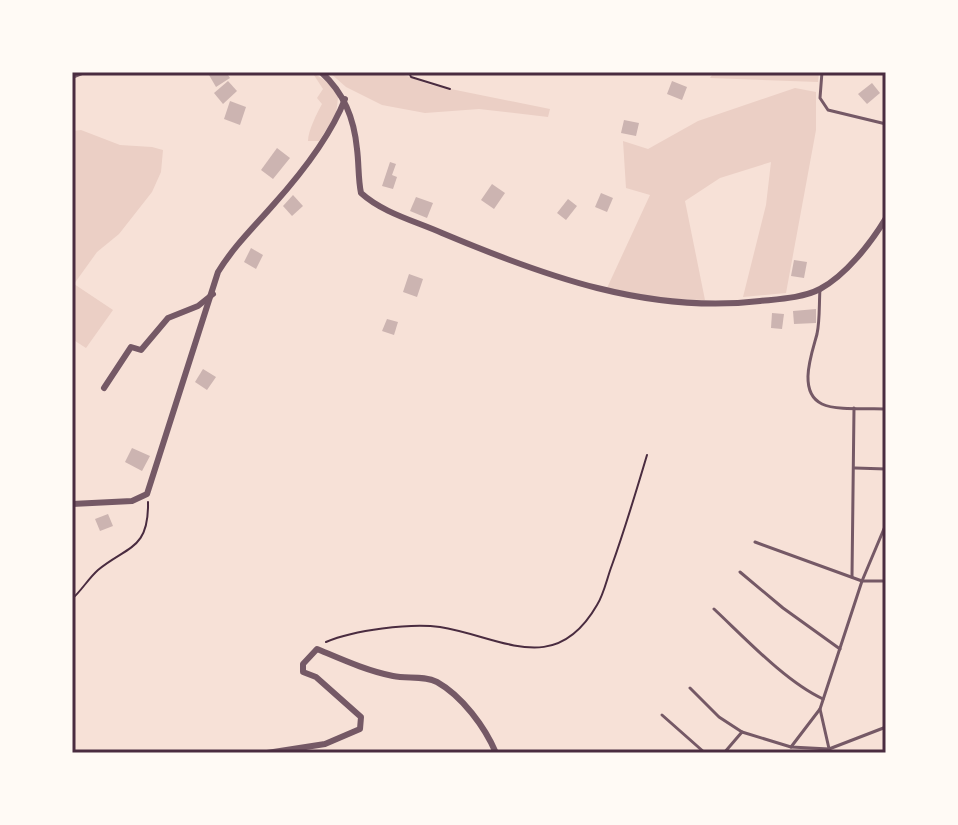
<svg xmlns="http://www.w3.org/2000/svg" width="958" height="825" viewBox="0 0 958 825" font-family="'PT Serif',serif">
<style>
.green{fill:#ebcfc5}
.building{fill:#ccb4b1}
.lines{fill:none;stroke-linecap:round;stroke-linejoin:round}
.path{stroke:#4a2c40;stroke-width:2}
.service{stroke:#755966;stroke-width:3}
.minor{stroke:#755966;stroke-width:6}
.neatline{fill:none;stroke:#4a2c40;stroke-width:3}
</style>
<rect width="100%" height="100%" fill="#f7e1d7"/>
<!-- green -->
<g class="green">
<path d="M312,72l27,18 -3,24 -17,27h-11c0,-10 9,-28 14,-37l-5,-6 6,-9z"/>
<polygon points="329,72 396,72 431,85 550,109 548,117 479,109 425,113 382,105 346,87"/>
<polygon points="714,72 819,72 818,82 710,78"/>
<polygon points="795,88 816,92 816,130 786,293 743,297 766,205 771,162 720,178 685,201 705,300 665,299 607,288 650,195 626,188 623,141 648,149 698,121"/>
<polygon points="81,130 120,145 152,147 163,150 161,172 152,192 119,234 97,252 74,284 113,310 86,348 72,339 72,131"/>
</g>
<!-- building -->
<g class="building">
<polygon points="214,72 226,72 230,78 216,87 209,75"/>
<polygon points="228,81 237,91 223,104 214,93"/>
<polygon points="672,81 687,87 682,100 667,94"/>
<polygon points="872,83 880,93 867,104 858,94"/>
<polygon points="230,101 246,107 240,125 224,119"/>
<polygon points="624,120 639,123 636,136 621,133"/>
<polygon points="277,148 290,158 273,179 261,170"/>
<polygon points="390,162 396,164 392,175 397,177 393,189 382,186"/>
<polygon points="492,184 505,193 494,209 481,200"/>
<polygon points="601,193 613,198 607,212 595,207"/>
<polygon points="293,195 303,206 292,216 283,206"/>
<polygon points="416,197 433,203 427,218 410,211"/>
<polygon points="568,199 577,206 566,220 557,213"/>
<polygon points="251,248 263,255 256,269 244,262"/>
<polygon points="794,260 807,262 804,278 791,276"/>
<polygon points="409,274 423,279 417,297 403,292"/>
<polygon points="816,309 816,323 794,324 793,311"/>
<polygon points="772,313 784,314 782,329 771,328"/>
<polygon points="387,319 398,322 394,335 382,331"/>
<polygon points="203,369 216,377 207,390 195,382"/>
<polygon points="132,448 150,456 142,471 125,462"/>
<polygon points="108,514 113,526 100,531 95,519"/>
</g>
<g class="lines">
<!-- path -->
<g class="path">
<polyline points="409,72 411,77 450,89"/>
<path d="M72,599c10,-9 16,-20 26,-29 29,-24 51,-20 50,-68"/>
<path d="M326,642c28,-12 84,-19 114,-15 62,10 115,51 157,-22 7,-11 10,-27 15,-40 13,-36 24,-73 35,-110"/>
</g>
<!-- service -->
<g class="service">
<polyline points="822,72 820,98 828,110 886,124"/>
<path d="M820,289c-1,14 0,31 -3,45 -5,19 -20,58 5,70 14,7 48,4 64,5"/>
<polyline points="855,468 886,469"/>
<polyline points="755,542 862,581 886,581"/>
<polyline points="740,572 783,608 840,649"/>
<polyline points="852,577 854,408"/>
<path d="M714,609c31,29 72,73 109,90"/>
<polyline points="690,688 719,717 742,732 791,747 829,749 886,727"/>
<polyline points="662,715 705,753"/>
<polyline points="791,747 820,709"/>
<polyline points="724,753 742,732"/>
<polyline points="830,753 820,709 862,581 886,524"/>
</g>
<!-- minor -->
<g class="minor">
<path d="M321,72c23,21 33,46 36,77 2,15 1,30 4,44 22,20 54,28 81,40 102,43 206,81 318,68 19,-2 43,-3 60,-12 26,-14 51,-46 66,-71"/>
<polyline points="72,76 82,72"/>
<polyline points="104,388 131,347 141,350 168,318 198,306 213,294"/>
<path d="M72,504l60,-3 15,-7 71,-222c16,-26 36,-45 56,-68 26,-29 57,-69 71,-105"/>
<path d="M267,753l58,-9 35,-15 1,-12 -45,-40 -13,-5v-8l14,-15c24,10 50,22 76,27 14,3 31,-1 44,6 25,14 48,45 59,71"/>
</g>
</g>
<!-- border -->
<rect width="958" height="825" fill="none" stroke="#fffaf5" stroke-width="148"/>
<rect x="74" y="74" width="810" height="677" class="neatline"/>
</svg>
